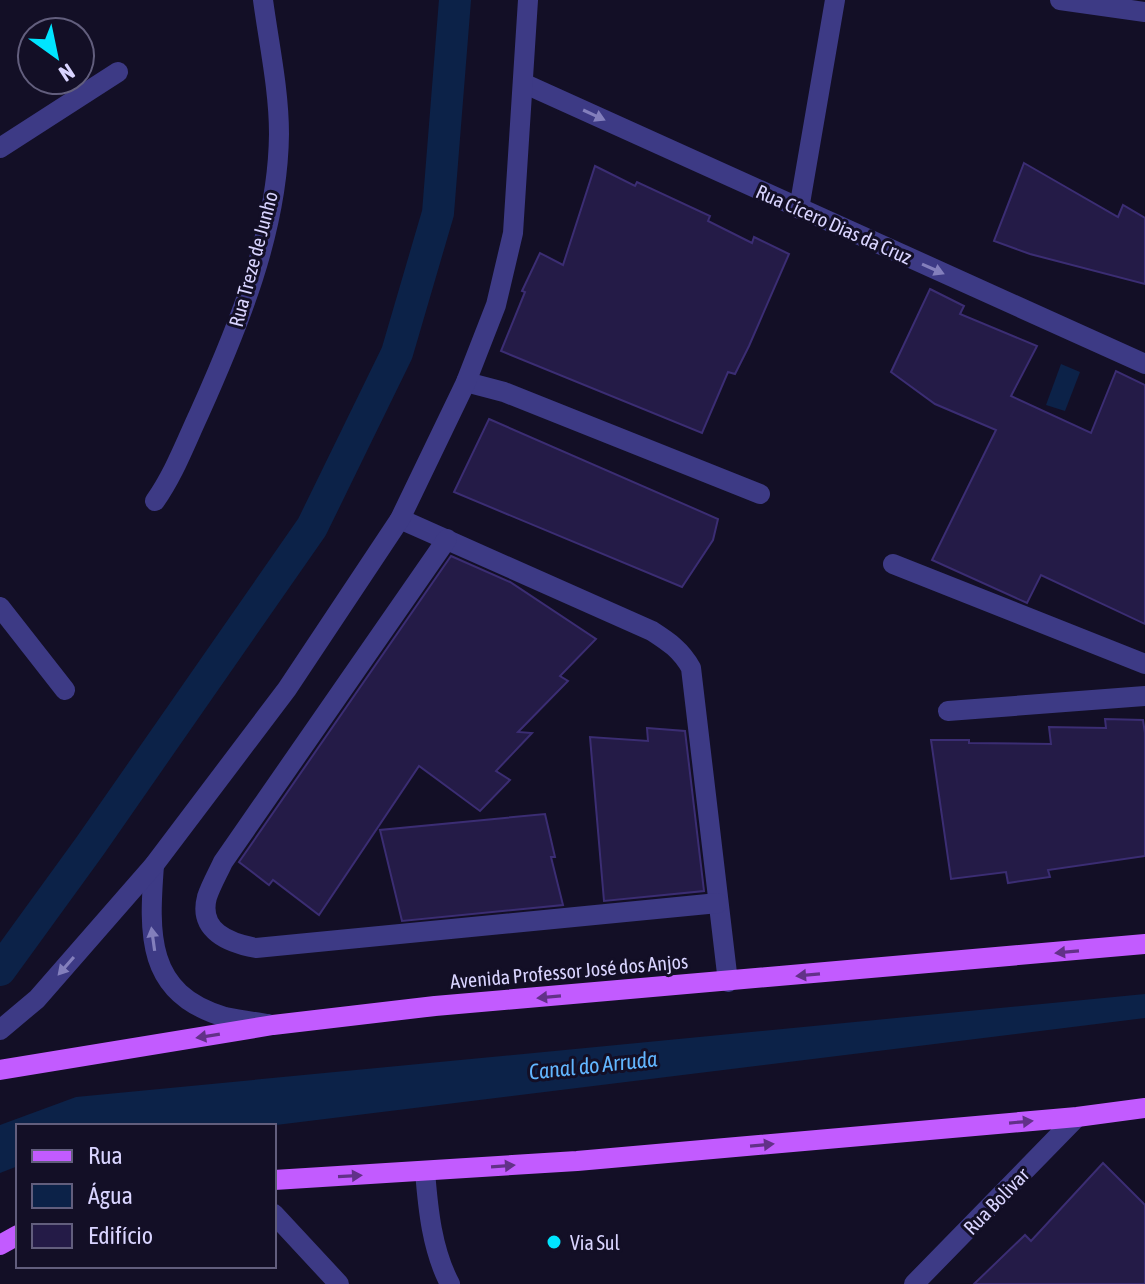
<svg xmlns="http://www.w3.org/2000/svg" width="1145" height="1284" viewBox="0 0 1145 1284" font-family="'Asap Condensed',sans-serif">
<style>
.water{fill:#0c2248}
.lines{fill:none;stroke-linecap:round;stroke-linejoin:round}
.canal{stroke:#0c2248;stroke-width:32}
.building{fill:#241b47;stroke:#3b2d73;stroke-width:2}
.minor{stroke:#3d3a85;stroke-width:20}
.major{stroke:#c25bff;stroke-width:20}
.oneway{fill:#837fbc}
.oneway2{fill:#623188}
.poi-dot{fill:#00e5ff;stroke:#130f26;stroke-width:3}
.labels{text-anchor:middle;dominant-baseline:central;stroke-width:6;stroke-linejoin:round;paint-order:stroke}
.street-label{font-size:20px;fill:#d9d4ff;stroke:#130f26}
.poi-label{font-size:20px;fill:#d9d4ff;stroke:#130f26;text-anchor:start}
.water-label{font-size:22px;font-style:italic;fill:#62b6ff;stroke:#130f26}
</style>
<rect width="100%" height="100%" fill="#130f26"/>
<!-- water -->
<g class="water">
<polygon points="1061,364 1080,372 1065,411 1046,405"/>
<polygon points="1145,994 1145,1018 268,1126 18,1126 18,1166 0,1173 0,1125 76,1097"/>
</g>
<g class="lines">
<!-- canal -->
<polyline class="canal" points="0,970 90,846 312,527 397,353 438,213 455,0"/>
</g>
<!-- building -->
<g class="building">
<polygon points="1024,163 1118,217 1123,205 1145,218 1145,284 1030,254 994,241"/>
<polygon points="595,166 635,186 637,182 710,216 708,221 752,243 754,237 789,254 749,346 735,374 728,372 702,433 501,351 525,292 522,291 540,253 563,265"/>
<polygon points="930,289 964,306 960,314 1037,346 1011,396 1091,433 1116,371 1145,385 1145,624 1041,575 1027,603 932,560 996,430 935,404 891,372"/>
<polygon points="489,419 718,519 713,540 682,587 454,492"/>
<polygon points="451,556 510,582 596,639 560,676 568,681 518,732 532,733 496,771 510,780 480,811 419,766 319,915 273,880 269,885 239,862"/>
<polygon points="1105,719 1143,720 1145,733 1145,856 1048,870 1050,877 1008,883 1006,872 951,879 931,740 969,740 969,743 1051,744 1049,727 1106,728"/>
<polygon points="647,728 685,731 704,891 604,901 590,737 648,741"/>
<polygon points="545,814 555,857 551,857 563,905 402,921 380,830"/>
<polygon points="1103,1163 1145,1205 1145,1284 974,1284 1025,1235 1031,1241"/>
</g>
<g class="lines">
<!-- minor -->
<g class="minor">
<polyline points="1060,0 1145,12"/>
<polyline points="523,83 1145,364"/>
<polyline points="0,148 118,72"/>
<polyline points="799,209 835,0"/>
<polyline points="466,382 504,392 760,494"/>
<path d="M155,501c19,-27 30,-57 44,-87 39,-87 79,-183 80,-280 0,-44 -10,-90 -16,-134"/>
<path d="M400,519l252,112c17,11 29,19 39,37l37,314"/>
<path d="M447,539l-224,323c-5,11 -12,23 -16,35 -9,34 22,46 49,51l462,-45"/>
<polyline points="893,564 1145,664"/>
<polyline points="0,607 65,690"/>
<polyline points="948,711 1145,696"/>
<path d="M154,865c-5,68 -9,129 71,152 14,3 29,5 43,7"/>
<polyline points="0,1030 37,999 154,865 287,689 400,519 466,382 496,305 513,233 528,0"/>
<path d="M425,1171c3,38 7,79 25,113"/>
<polyline points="274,1214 339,1284"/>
<polyline points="914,1284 1077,1117"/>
</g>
<!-- major -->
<g class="major">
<polyline points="0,1070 273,1025 435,1006 1145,944"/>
<polyline points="274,1180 577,1161 1077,1117 1145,1108"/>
<polyline points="0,1245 18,1235"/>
</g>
</g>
<!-- one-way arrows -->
<defs><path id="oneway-solid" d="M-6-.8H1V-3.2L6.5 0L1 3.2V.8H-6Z" transform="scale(2)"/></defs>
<g class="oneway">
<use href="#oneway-solid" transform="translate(594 115) rotate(25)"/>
<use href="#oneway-solid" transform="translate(933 269) rotate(24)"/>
<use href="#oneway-solid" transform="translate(153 939) rotate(-98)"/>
<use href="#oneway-solid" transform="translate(66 966) rotate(131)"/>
</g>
<g class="oneway2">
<use href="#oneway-solid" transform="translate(1067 952) rotate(175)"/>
<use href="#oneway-solid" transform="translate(808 975) rotate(175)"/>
<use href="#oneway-solid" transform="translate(549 997) rotate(175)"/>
<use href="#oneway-solid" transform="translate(208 1036) rotate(171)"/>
<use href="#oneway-solid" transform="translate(1021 1122) rotate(-5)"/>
<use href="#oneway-solid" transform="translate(762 1145) rotate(-5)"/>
<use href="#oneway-solid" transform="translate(503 1166) rotate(-4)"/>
<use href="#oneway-solid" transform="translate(350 1176) rotate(-3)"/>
</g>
<!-- markers -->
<circle class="poi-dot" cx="554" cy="1242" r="8"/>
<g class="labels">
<!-- street labels -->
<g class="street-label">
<text transform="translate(834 224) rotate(24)">Rua Cícero Dias da Cruz</text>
<text transform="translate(253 259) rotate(-75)">Rua Treze de Junho</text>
<text transform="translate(569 971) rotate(-5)">Avenida Professor José dos Anjos</text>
<text transform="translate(996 1201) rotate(-46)">Rua Bolivar</text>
</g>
<!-- poi labels -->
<g class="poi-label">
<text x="570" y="1242">Via Sul</text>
</g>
<!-- water labels -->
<g class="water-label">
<text transform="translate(593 1065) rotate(-6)">Canal do Arruda</text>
</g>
</g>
<!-- legend -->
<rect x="16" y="1124" width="260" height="144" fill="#130f26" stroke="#625e7d" stroke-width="2"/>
<rect x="32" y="1150" width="40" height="12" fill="#c25bff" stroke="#625e7d" stroke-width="2"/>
<text x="88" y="1164" font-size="24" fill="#d9d4ff">Rua</text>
<rect x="32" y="1184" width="40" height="24" fill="#0c2248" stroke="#625e7d" stroke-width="2"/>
<text x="88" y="1204" font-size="24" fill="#d9d4ff">Água</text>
<rect x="32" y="1224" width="40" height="24" fill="#241b47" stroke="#625e7d" stroke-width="2"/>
<text x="88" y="1244" font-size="24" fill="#d9d4ff">Edifício</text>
<!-- north arrow -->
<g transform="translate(56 56) rotate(147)"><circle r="38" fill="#130f26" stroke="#625e7d" stroke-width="2"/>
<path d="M0-6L14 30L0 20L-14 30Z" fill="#00e5ff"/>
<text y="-12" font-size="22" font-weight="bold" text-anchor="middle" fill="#d9d4ff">N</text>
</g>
</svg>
